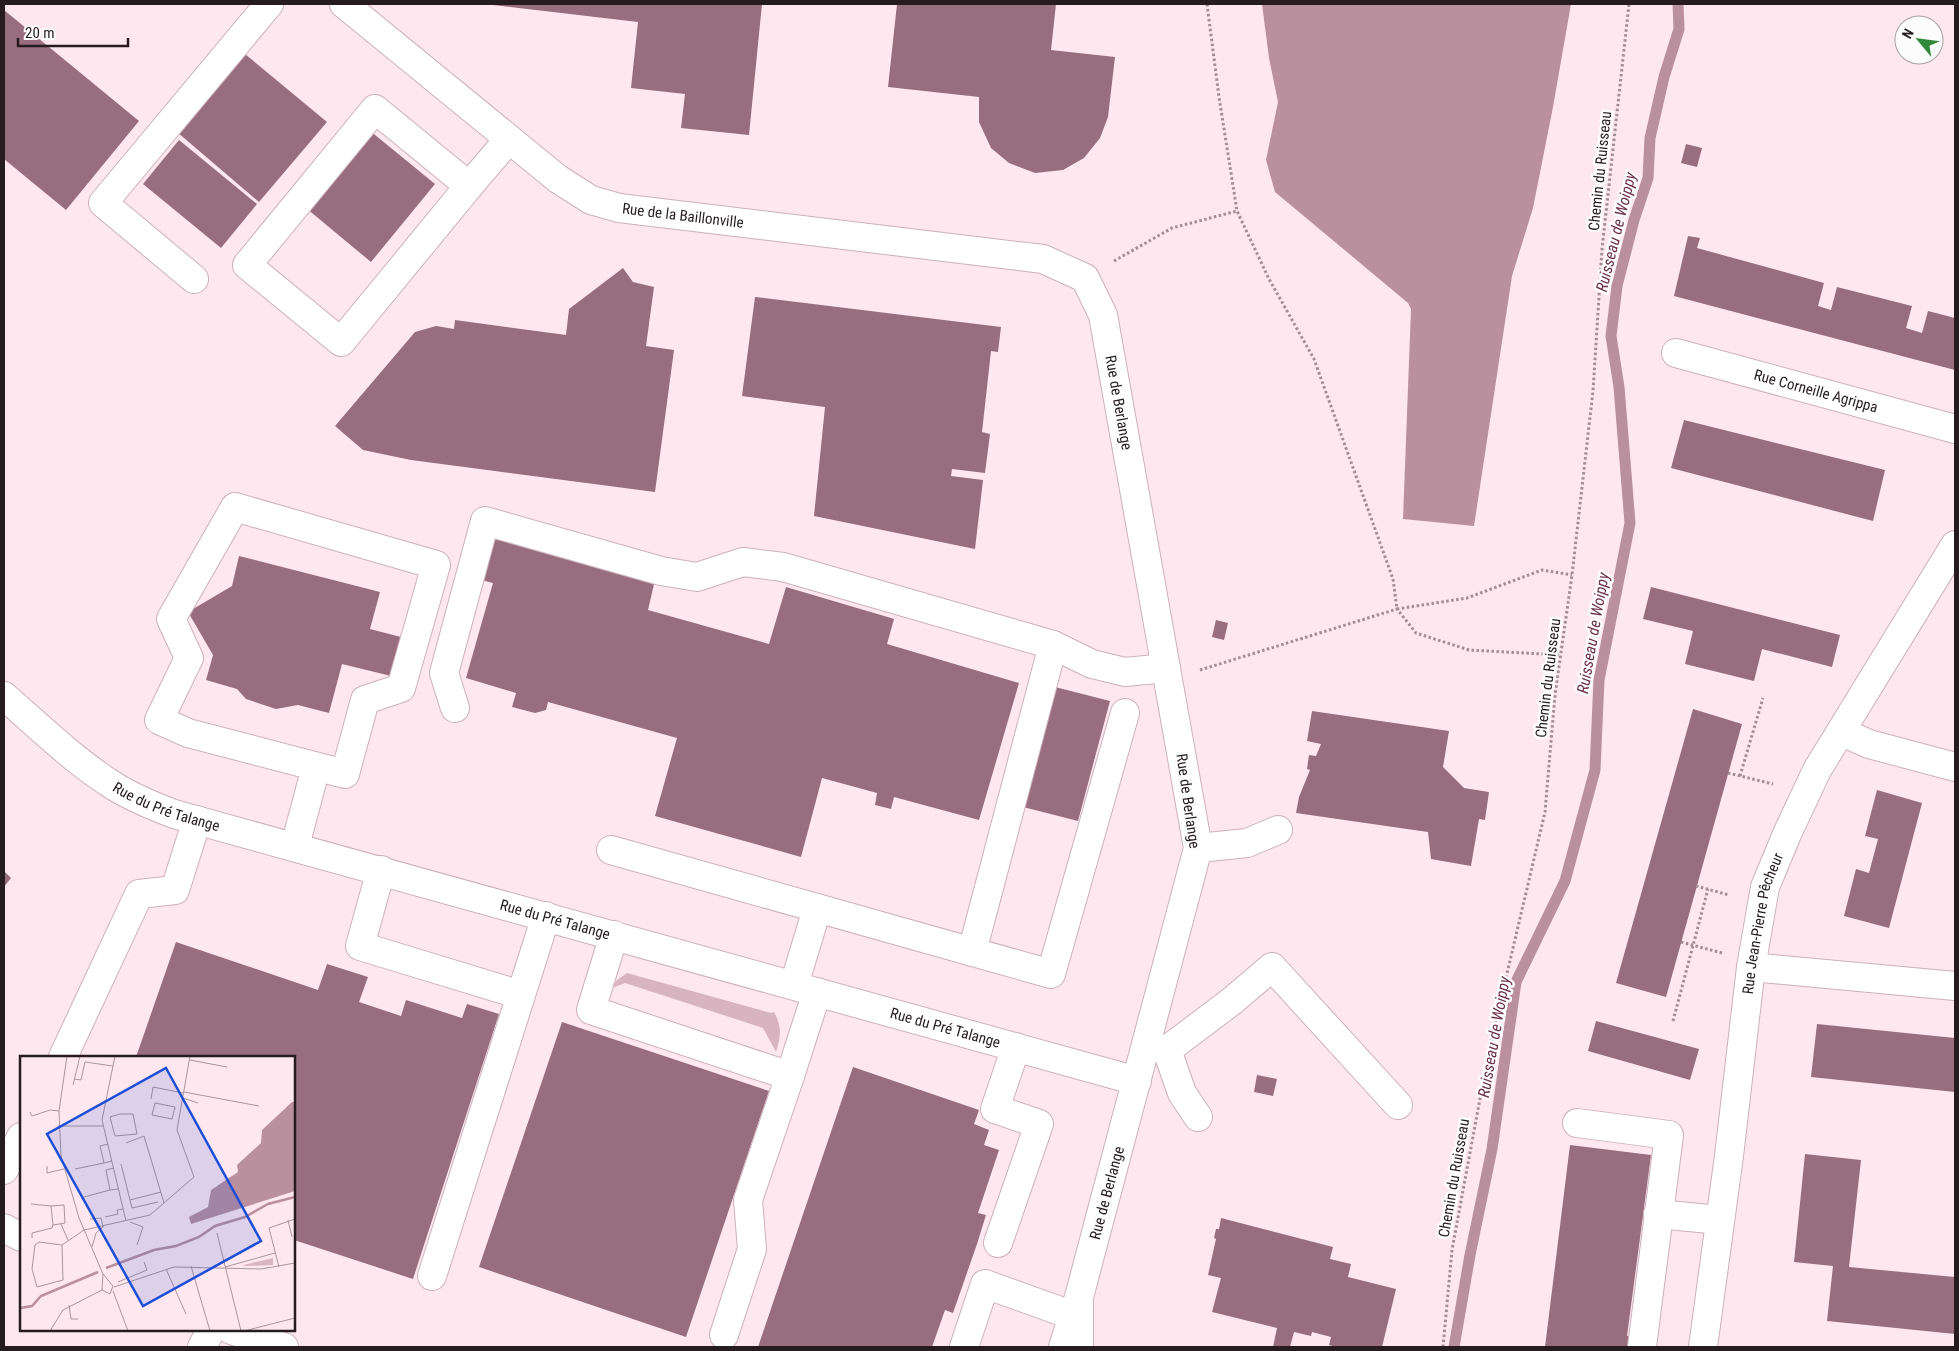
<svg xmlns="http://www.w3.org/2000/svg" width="1959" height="1351" viewBox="0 0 1959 1351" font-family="'Roboto Condensed',sans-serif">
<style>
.green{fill:#d8b3c0}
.water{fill:#ba8f9e}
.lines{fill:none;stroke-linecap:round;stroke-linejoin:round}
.stream{stroke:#ba8f9e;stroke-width:11}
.building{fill:#986e7e}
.minor-casing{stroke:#ccb1ba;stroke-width:30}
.major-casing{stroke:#ccb1ba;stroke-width:30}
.path{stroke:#a08e94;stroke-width:3;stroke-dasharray:2.5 2.5;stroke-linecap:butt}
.minor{stroke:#fff;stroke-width:28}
.major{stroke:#fff;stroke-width:28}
.labels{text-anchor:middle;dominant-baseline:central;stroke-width:5;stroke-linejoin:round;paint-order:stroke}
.street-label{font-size:15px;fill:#261c1f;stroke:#fcfcfc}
.water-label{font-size:16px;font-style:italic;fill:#6b324a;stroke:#fcfcfc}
.inset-river{fill:none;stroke:#ba8f9e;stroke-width:2.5}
.inset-road{fill:none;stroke:#a8969c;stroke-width:1}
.view{fill:#1d4ed8;fill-opacity:0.15;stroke:#1d4ed8;stroke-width:2.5}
.inset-edge{fill:none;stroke:#261c1f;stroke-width:2.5}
</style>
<rect width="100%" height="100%" fill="#fee7ef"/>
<!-- green -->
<path class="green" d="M627,973l144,40 3,-1c8,14 7,25 2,40l-13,-24 -138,-45 -13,5 5,-8z"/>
<!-- water -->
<polygon class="water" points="1262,4 1571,4 1553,107 1533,208 1512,276 1474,526 1403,519 1411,309 1408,303 1275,192 1266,160 1278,102 1269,58"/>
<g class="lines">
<!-- stream -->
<polyline class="stream" points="1454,1347 1470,1255 1492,1149 1516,982 1565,881 1595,770 1599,680 1630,523 1619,387 1611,336 1617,286 1634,220 1648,178 1650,138 1664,77 1679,29 1678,4"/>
</g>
<!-- building -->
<g class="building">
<polygon points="485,4 762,4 749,135 681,128 685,94 631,88 638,22"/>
<polygon points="897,4 1056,4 1051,50 1115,57 1108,117 1100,138 1084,158 1063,170 1035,173 1009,163 991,148 979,122 979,97 888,87"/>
<polygon points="4,10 139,121 66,210 4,159"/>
<polygon points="245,54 327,122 259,202 177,132"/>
<polygon points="369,130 435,184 371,262 306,208"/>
<polygon points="179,140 257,204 221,248 143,184"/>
<polygon points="1686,144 1702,148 1697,167 1681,163"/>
<polygon points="1688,236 1700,238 1697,248 1824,283 1818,306 1831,310 1837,287 1912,306 1906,328 1922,333 1928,311 1955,318 1955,370 1674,296"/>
<polygon points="623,268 633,282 654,287 646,346 674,350 655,492 411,460 363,450 335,426 415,332 436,326 454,329 455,320 566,335 569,309"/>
<polygon points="755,297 1001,327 998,352 991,351 982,432 990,434 985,473 952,469 951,476 983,480 975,549 814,516 825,407 742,396"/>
<polygon points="1684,420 1885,470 1873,521 1671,468"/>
<polygon points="490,534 655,580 648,610 769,644 786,587 891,618 894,619 887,644 1019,683 979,820 894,797 891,809 875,805 877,793 822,778 801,857 655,816 677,738 548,702 546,710 535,713 512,707 516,693 466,678 493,583 477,579"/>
<polygon points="239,556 380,592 370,629 401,637 391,676 342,664 329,713 298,705 276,709 246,699 237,689 206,680 213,655 188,612 232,586"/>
<polygon points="1651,587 1840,635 1832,667 1762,649 1754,681 1685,664 1693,631 1643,619"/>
<polygon points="1216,620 1228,623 1224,640 1212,637"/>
<polygon points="1055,687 1110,701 1078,821 1023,807"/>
<polygon points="1693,709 1742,724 1666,997 1616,983"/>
<polygon points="1312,711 1449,731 1443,767 1464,788 1489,792 1485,820 1479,819 1471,866 1431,859 1428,832 1296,813 1299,797 1310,770 1307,769 1309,755 1316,756 1321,744 1307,741"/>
<polygon points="1877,790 1922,803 1889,928 1844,916 1856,869 1869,873 1878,839 1865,836"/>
<polygon points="4,871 11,878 4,887"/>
<polygon points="176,942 318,990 327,964 368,977 359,1002 401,1016 406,1000 462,1018 467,1004 499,1014 413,1279 294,1240 294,1057 136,1057"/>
<polygon points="1596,1021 1699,1049 1690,1080 1588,1051"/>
<polygon points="562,1022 769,1091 686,1337 479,1267"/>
<polygon points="1817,1024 1955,1038 1955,1092 1811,1077"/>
<polygon points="853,1067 979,1110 974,1124 989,1130 984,1145 999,1150 978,1213 986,1215 977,1244 953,1313 945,1310 932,1347 758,1347"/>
<polygon points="1257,1075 1277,1079 1273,1096 1254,1092"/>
<polygon points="1570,1145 1651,1155 1627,1336 1637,1338 1636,1347 1545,1347"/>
<polygon points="1805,1154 1861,1160 1849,1267 1955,1277 1955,1334 1827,1321 1833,1266 1794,1262"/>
<polygon points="1221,1218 1333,1247 1330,1259 1351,1264 1348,1277 1396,1289 1382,1347 1336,1347 1329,1345 1331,1337 1312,1332 1311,1336 1294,1332 1290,1347 1273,1347 1277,1328 1212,1312 1221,1278 1208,1275 1216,1239 1214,1238 1216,1229 1219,1229"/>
</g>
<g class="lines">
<defs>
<g id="minor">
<path id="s1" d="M344,4l214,175 33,21 28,8 424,51 42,19 18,37 95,533 -119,449 -16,50"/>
<polygon points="375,109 469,186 341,342 247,265"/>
<polyline points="469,186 509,139"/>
<polyline points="194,279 103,203 269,4"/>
<path id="s2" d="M1676,353l279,76"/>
<polygon points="235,507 436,565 401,688 365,700 345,774 188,733 159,720 189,658 171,619"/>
<path id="s3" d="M4,696c36,31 70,65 110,90 19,12 39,20 60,28l963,267"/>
<polyline points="455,708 444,673 485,521 661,571 697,577 743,562 783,567 1053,645 1092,664 1125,672 1166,668"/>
<polyline points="1842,732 1869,744 1955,767"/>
<polyline points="295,846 316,767"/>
<polyline points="1198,848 1247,843 1278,830"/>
<polyline points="611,850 1051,974 1125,713"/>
<polyline points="381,870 360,946 521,995 546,916"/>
<polyline points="614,935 591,1010 790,1076 817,992"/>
<polyline points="972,952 1053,645"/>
<polyline points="1751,967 1955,986"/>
<polyline points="794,985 817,909"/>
<polyline points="1149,1046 1167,1050 1182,1093 1198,1117"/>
<polyline points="1167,1050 1232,1001 1272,967 1398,1105"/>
<polyline points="63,1057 139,894 175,890 197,820"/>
<polyline points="1577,1123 1669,1135 1642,1347"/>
<polyline points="4,1170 21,1137"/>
<polyline points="1658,1214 1720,1220"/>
<polyline points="998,1243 1039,1124 995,1109 1016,1047"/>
<polyline points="432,1276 521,995"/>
<polyline points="724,1335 752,1249 748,1200 790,1076"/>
<polyline points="202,1347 211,1330"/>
<polyline points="964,1347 985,1284 1074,1316"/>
<path id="s4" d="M1703,1347l26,-191 22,-189 14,-80 22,-53 30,-64 138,-225"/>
</g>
<g id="major">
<polyline points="4,1228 21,1237"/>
<polyline points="1079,1297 1079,1347"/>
<polyline points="231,1330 284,1347"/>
</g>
</defs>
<!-- minor casing -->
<use href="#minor" class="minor-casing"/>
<!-- major casing -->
<use href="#major" class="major-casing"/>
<!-- path -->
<g class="path">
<polyline points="1207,4 1219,97 1237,211 1269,279 1314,359 1393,579 1397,609 1467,598 1542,570 1572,575"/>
<polyline points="1114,261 1172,228 1237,211"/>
<polyline points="1200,670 1397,609 1416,633 1469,650 1561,655"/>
<polyline points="1728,773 1773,784"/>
<polyline points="1740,776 1763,698"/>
<polyline points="1696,886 1729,895"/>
<polyline points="1681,942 1722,953"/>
<polyline points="1673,1021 1708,889"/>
<polyline points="1443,1347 1452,1250 1489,1050 1545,812 1555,695 1572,575 1593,391 1602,249 1629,4"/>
</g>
<!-- minor -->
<use href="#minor" class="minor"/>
<!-- major -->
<use href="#major" class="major"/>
</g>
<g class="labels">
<!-- street labels -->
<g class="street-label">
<text transform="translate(1600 171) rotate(-84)">Chemin du Ruisseau</text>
<text stroke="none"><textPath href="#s1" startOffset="409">Rue de la Baillonville</textPath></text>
<text stroke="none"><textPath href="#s2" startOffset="145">Rue Corneille Agrippa</textPath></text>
<text stroke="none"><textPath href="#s1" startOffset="948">Rue de Berlange</textPath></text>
<text transform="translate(1548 678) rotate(-83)">Chemin du Ruisseau</text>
<text transform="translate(1188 801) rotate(82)">Rue de Berlange</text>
<text stroke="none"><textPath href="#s3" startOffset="199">Rue du Pré Talange</textPath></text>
<text stroke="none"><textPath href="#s3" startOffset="604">Rue du Pré Talange</textPath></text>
<text stroke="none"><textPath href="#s4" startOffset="428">Rue Jean-Pierre Pêcheur</textPath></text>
<text stroke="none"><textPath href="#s3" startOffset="1009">Rue du Pré Talange</textPath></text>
<text transform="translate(1454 1178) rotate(-80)">Chemin du Ruisseau</text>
<text transform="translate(1107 1193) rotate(-75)">Rue de Berlange</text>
</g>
<!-- water labels -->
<g class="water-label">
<text transform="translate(1616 232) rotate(-76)">Ruisseau de Woippy</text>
<text transform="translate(1593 633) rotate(-80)">Ruisseau de Woippy</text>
<text transform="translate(1494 1037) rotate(-80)">Ruisseau de Woippy</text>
</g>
</g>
<!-- overview -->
<g transform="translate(20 1056)">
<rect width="275" height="275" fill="#fee7ef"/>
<path d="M253,202v7l-30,1 1,-1z" fill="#d8b3c0"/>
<path d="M272,46h3v89l-104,33 -2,-7 19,-10 3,-17 27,-18 -1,-7 24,-22 1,-13z" fill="#ba8f9e"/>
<path class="inset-river" d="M86,212l48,-18 22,-4 23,-9 16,-11 30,-9 23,-13 27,-7M0,252l12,-2 9,-10 57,-24"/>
<path class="inset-road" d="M9,0h21M47,0l-8,55 2,45 18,62 24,56 10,12 -3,8 -8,-4 1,-16M95,0l-13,64 24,101M170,4l37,7M54,23l7,1 4,-18 28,4M53,29l7,-29M164,36l75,14M163,42l15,5M131,43l2,-12 30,6M135,47l20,4 -3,12 -20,-4zM10,56l2,4 18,-6 9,1M100,58h13l4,20 -22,2 -5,-19zM38,70h45M106,87l18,-7 20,67M88,88l-8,2 4,17 8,-2M101,108l11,44 26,-6M27,110v7l17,-4M94,112l-8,2 4,20 9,-1M55,113l29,-6M64,141l26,-7M110,144l31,-8M11,148l20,2M44,149l1,18 -12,2 -2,-19zM85,161l13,-3 -1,-4 6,-1M70,163l11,-1 2,9M268,164l4,17M110,166l13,5 -6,18M41,168l7,16M197,177l24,98M12,182v-5l20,-5 1,-3M42,189l1,35 -26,7 -5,-18 3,-24 4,-3 23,3 22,-15 66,-15 44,-38 -17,-47 13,-74M72,191l4,-14 8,-7M171,210l19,65M205,211l50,-14M259,211l-10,-39 26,-9M146,213l20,45M98,226l29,-12 -3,-8M94,231l60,-20 87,2 34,-6M93,235l15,40M49,249l2,14h7M30,275l13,-21 39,-20M224,275l51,-13"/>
<path class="view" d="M146,12l95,173 -118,65 -96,-172z"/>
<rect width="275" height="275" class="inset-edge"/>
</g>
<!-- border -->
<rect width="1959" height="1351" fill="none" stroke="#261c1f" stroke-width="10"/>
<!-- north arrow -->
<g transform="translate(1919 40) rotate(299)"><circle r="24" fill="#fcfcfc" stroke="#a6a2a4"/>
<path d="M0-4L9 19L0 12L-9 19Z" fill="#318a3b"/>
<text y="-8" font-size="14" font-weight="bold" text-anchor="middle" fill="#261c1f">N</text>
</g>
<!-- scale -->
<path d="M18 38v8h110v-8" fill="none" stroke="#261c1f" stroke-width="2.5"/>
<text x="25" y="38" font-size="15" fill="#261c1f" stroke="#fcfcfc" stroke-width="4" paint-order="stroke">20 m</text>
</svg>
